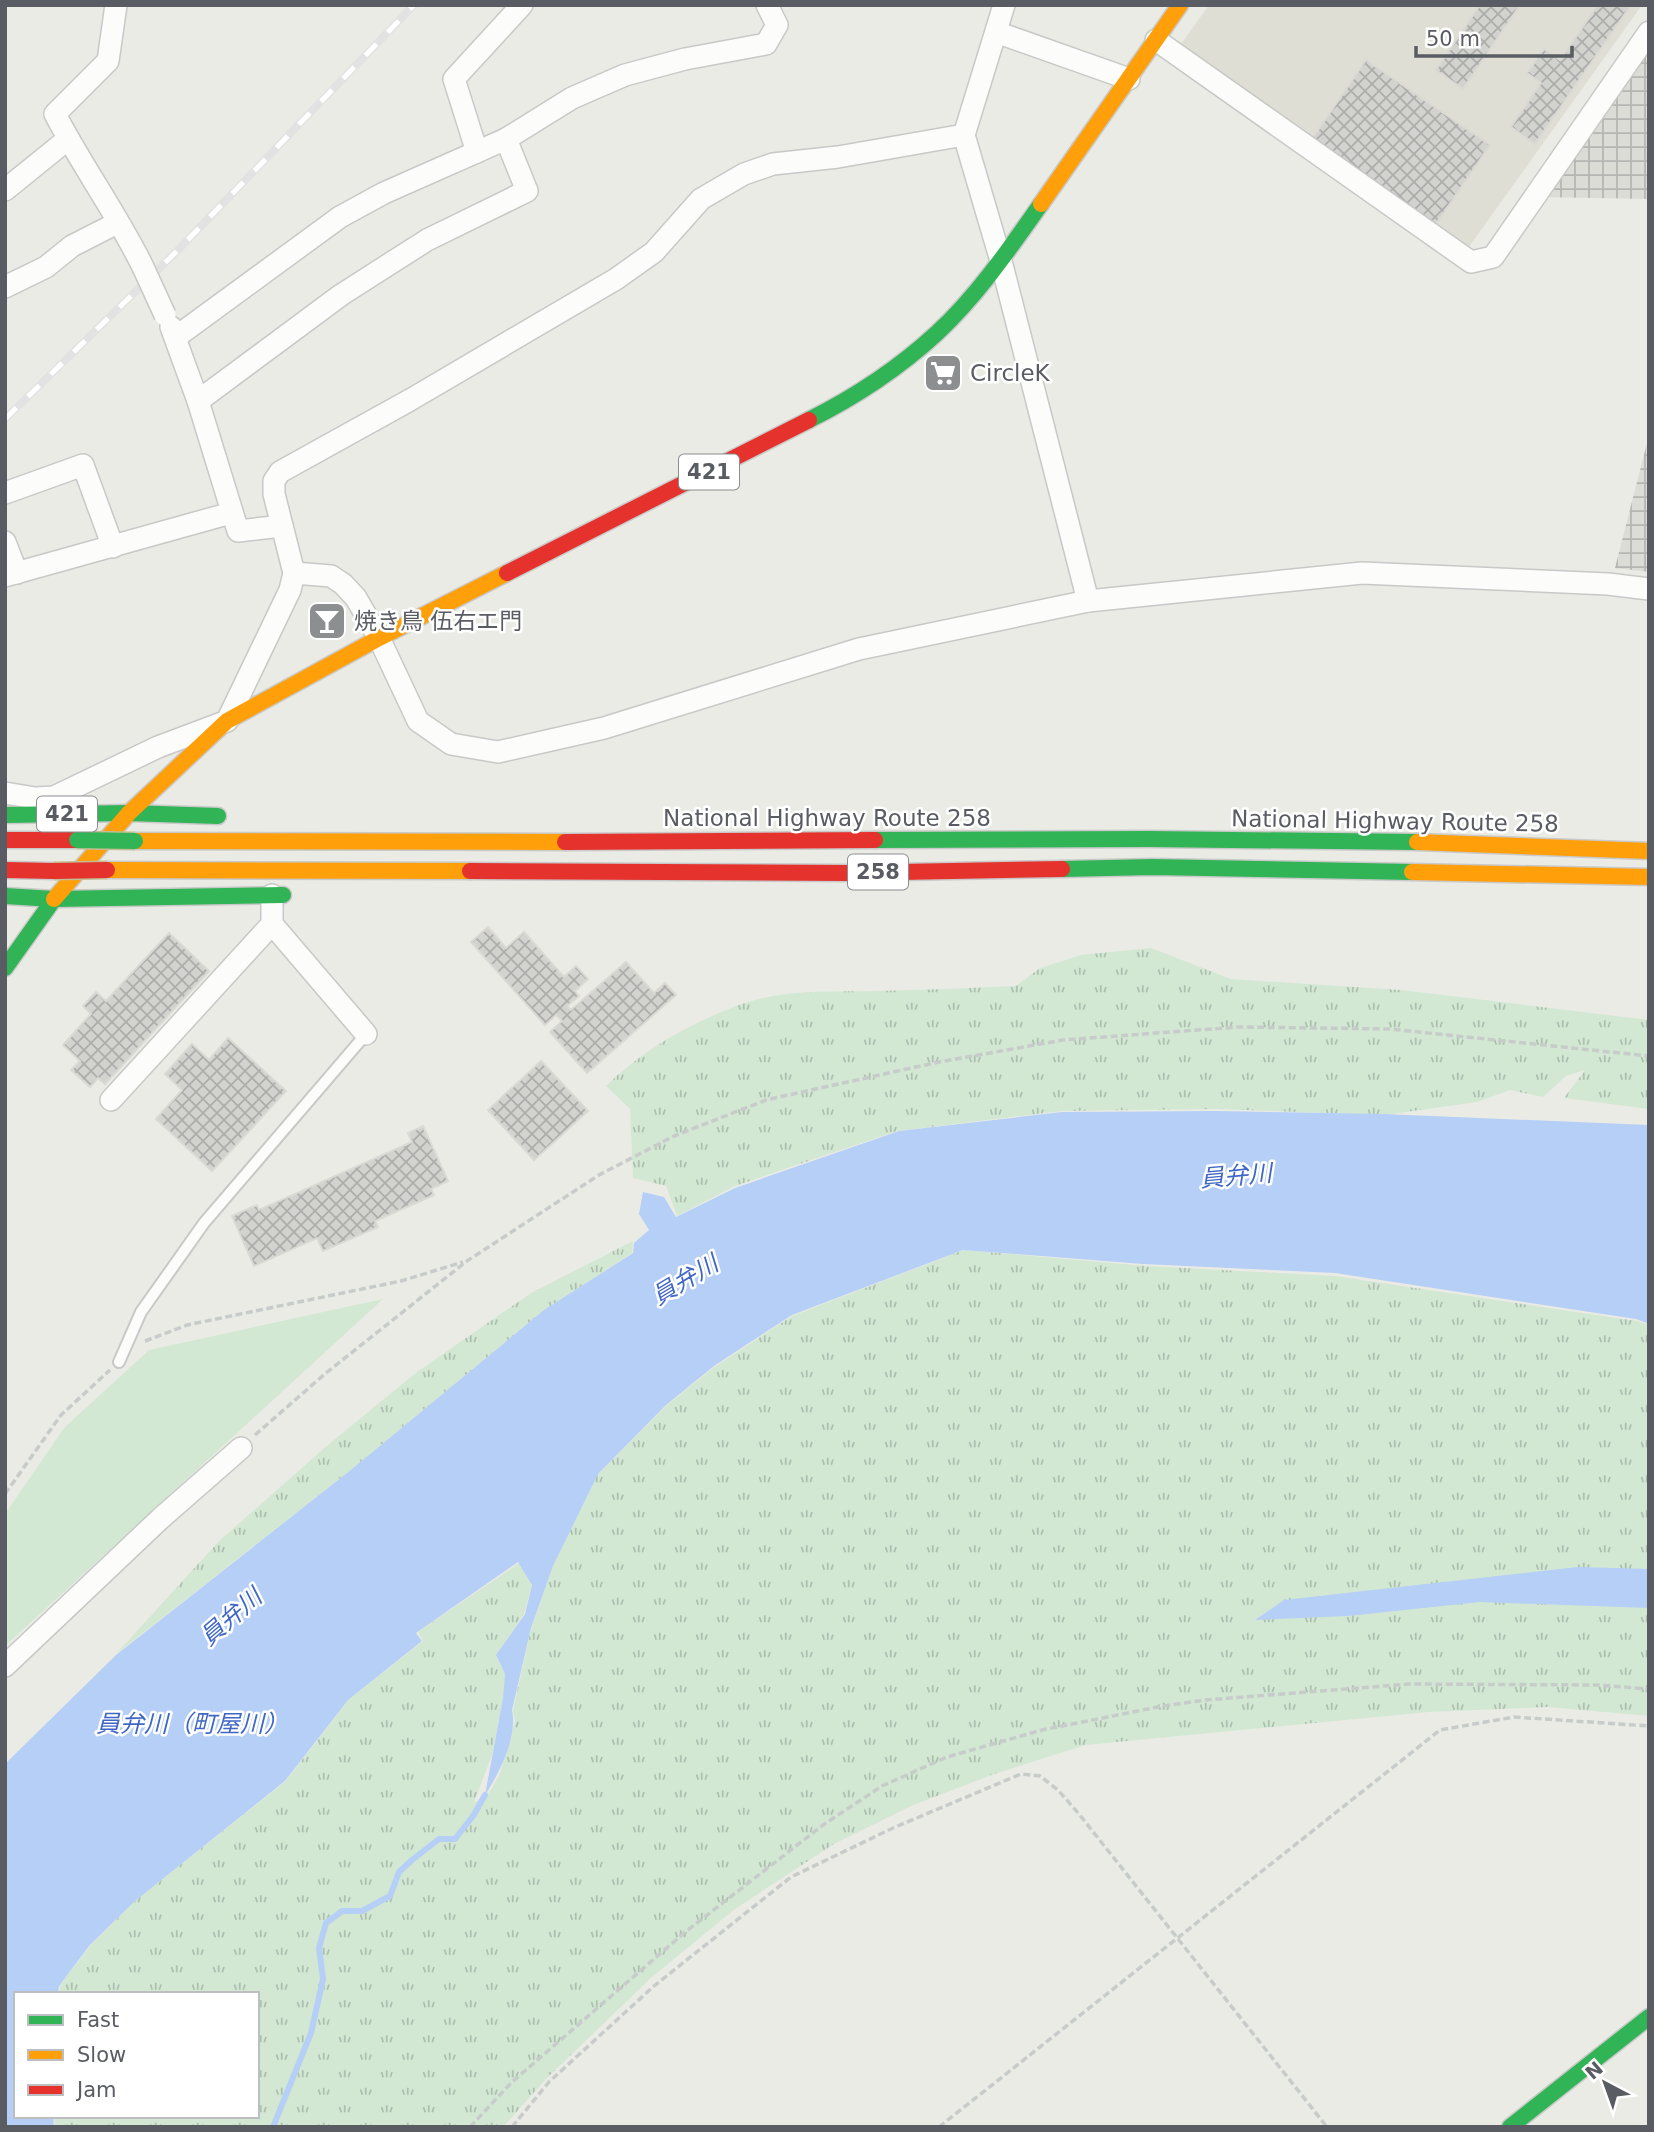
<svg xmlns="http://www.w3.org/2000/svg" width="1654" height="2132" viewBox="0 0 1654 2132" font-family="'DejaVu Sans','Noto Sans JP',sans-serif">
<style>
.industrial{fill:url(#industrial-grid)}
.education{fill:#deded4}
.grass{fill:url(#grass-tufts)}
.park{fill:#d2e8d3}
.water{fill:#b6cff7}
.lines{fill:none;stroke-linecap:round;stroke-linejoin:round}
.stream{stroke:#b6cff7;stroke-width:6}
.building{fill:url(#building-cross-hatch);stroke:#dad9d4;stroke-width:2}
.lane-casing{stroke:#c7c9c7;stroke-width:14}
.street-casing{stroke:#c7c9c7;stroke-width:24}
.fast-casing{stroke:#c9c9c9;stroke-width:19}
.slow-casing{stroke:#c9c9c9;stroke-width:19}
.jam-casing{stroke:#c9c9c9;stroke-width:19}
.path{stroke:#c7ccca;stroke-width:3.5;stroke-dasharray:7 3.5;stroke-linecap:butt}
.lane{stroke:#fcfcfb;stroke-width:10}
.street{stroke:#fcfcfb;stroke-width:21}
.fast{stroke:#30b455;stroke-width:16}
.slow{stroke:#ff9f0a;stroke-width:16}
.jam{stroke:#e5322d;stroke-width:16}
.rail-casing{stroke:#e2e2e2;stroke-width:8}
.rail{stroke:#fff;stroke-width:5;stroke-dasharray:16;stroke-linecap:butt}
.street-bridge-casing{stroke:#c7c9c7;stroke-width:24;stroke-linecap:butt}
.fast-bridge-casing{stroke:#c2bd92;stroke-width:19;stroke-linecap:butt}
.jam-bridge-casing{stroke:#c2bd92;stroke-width:19;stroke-linecap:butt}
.street-bridge{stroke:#fcfcfb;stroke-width:21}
.fast-bridge{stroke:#30b455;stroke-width:16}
.jam-bridge{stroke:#e5322d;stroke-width:16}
.labels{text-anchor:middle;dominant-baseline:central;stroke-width:5;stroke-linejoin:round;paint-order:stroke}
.shield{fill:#fff;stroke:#8c8d92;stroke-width:2}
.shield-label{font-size:21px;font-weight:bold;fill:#5a5c63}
.poi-label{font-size:23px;fill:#5a5c63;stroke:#fff;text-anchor:start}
.street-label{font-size:23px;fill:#5a5c63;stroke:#fff}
.water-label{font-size:24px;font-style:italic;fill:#4067c5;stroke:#fff}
</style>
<defs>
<pattern id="industrial-grid" width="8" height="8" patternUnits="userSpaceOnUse" patternTransform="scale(1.75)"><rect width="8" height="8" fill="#dcdcd6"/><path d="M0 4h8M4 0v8" fill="none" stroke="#b5b6b1"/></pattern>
<pattern id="grass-tufts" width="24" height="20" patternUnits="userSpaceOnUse" patternTransform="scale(1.75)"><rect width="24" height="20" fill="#d2e8d3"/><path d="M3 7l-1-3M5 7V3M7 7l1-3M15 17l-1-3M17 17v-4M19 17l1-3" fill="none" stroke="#adbfaf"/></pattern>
<pattern id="building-cross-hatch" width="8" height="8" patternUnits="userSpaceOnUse" patternTransform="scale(1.75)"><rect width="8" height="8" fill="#d2d2cf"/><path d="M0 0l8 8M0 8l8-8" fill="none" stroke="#adaeac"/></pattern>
</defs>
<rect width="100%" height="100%" fill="#ebebe5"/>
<!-- industrial -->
<g class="industrial">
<polygon points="1649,47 1649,201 1646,199 1541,197"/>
<polygon points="1649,435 1649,572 1615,568"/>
</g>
<!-- education -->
<polygon class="education" points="1209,5 1642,5 1466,251 1179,47"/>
<!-- grass -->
<g class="grass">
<path d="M1151,948l80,31 170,11 248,30v89l-85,-11 21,-28 -19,6 -23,21 -33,-7 -33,12 -92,13 -169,-6 -154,2 -165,20 -162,55 -58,30 -11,-30 -33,-8 -3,-69 -24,-23c39,-38 89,-66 142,-84 41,-13 86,-10 128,-11 46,-1 93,-3 140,-5l24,-18 41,-13z"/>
<polygon points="633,1241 632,1253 543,1311 352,1469 115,1655 219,1541 329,1444 417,1372 531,1293"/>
<polygon points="964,1250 1146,1266 1335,1276 1637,1321 1649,1325 1649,1716 1548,1707 1429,1712 1086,1745 994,1774 911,1806 834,1844 735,1909 652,1977 547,2078 503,2127 55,2127 54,2116 257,2116 257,1994 59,1994 60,1985 91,1945 135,1901 286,1781 348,1700 423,1641 418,1632 519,1563 532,1584 524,1614 496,1656 506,1676 503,1698 492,1755 474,1802 485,1799 499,1776 515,1722 513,1710 531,1629 553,1566 597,1475 667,1405 713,1368 792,1316"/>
</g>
<!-- park -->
<polygon class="park" points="383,1299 5,1646 5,1514 64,1428 149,1350"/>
<!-- water -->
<g class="water">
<path d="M1216,1111l168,3 265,11v199l-13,-5 -301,-46 -192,-9 -180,-14 -171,65 -78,51 -48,39 -68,69 -45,92 -22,62 -19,82c6,26 -13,64 -27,85l18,-97 2,-24 -9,-19 29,-41 7,-29 -14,-23 -102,71 6,8 -74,59 -63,81 -150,120 -45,44 -31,41 -1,8h-42v122h37l1,11h-49v-363l111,-109 236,-186 192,-159 89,-57 1,-10 15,-13 -10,-16 4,-22 21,5 12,20 59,-29 164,-57 163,-19z"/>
<polygon points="1578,1567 1649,1569 1649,1608 1480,1602 1348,1616 1255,1620 1284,1600"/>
</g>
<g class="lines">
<!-- stream -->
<polyline class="stream" points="273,2127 311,2033 323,1979 319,1948 326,1923 342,1911 362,1911 390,1896 399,1872 412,1860 439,1839 455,1839 473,1816 485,1795"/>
</g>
<!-- building -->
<g class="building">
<polygon points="1480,5 1520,5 1463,89 1436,70"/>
<polygon points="1598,5 1631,5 1535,144 1511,127 1541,83 1527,73 1544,49 1560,60"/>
<polygon points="1366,60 1490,145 1436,224 1312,139"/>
<polygon points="488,927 506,948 524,932 564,977 576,966 588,979 575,991 579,996 567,1006 571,1010 626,962 654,993 665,983 676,995 587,1073 550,1032 562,1021 556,1015 545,1025 471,942"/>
<polygon points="169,933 209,971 105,1084 98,1078 90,1087 71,1070 80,1061 63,1045 91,1014 83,1006 96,992 106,1001"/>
<polygon points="228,1038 286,1091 212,1171 156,1119 182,1090 165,1074 192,1044 209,1060"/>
<polygon points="541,1061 588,1111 534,1160 488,1110"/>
<polygon points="423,1126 448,1181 431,1189 434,1195 375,1221 378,1227 323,1251 317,1238 254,1266 232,1216 257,1205 259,1210 412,1142 408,1133"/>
</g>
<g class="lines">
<defs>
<polyline id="lane" points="119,1362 141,1312 204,1223 366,1034"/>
<g id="street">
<path d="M116,5l-8,56 -53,53c27,52 62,100 88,153"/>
<polyline points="1004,5 964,135 1001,261 1088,601"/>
<polyline points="996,32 1129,79"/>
<polyline points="1156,40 1471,262 1493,257 1649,32"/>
<polyline points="477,152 454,79 522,5"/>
<polyline points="5,190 68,139"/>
<polyline points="5,287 46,267 72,246 117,223"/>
<polyline points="171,327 198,401 238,531 282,526"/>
<polyline points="176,337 340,217 384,193 506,139 572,98 625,75 685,59 766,44 777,25 767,5"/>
<polyline points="198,401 341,295 427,240 527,191 506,139"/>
<polyline points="5,493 83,465 113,547"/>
<polyline points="5,542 17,573"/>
<polyline points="294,573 331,576 343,584 356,598 379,638 418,721 451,744 498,752 604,728 859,649 1088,601 1362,573 1608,584 1649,589"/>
<polyline points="5,576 231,513"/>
<polyline points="5,793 35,798 54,797 158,747 227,721 290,590 294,573 274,494 274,481 280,472 410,400 616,279 654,252 701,199 744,174 773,164 838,157 964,135"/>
<polyline points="272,924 366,1034"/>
<polyline points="111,1100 272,924 272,895"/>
<polyline points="5,1666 160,1519 241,1448"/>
</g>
<g id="fast">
<path d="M809,420c46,-23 90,-52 128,-87 40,-37 73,-85 104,-129"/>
<polyline points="5,815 129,813 218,816"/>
<polyline points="875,840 1149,839 1417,842"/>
<polyline points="1062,869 1153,867 1412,872"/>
<polyline points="5,896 54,899 283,895"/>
<polyline points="5,968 54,899"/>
<polyline points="1510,2127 1649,2017"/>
</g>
<g id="slow">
<polyline points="1041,204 1180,5"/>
<polyline points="135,841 565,842"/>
<polyline points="1417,842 1649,851"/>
<polyline points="107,870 470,871"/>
<polyline points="1412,872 1649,877"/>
<polyline points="54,899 129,813 227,721 379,638 507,573"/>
</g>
<g id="jam">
<polyline points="507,573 809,420"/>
<polyline points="5,840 77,840"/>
<polyline points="565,842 875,840"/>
<polyline points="5,870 54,871"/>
<polyline points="470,871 847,873 1062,869"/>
</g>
</defs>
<!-- lane casing -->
<use href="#lane" class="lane-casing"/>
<!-- street casing -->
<use href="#street" class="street-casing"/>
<!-- fast casing -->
<use href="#fast" class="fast-casing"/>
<!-- slow casing -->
<use href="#slow" class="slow-casing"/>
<!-- jam casing -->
<use href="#jam" class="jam-casing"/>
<!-- path -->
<g class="path">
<polyline points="145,1341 187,1325 401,1281 463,1262"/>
<polyline points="255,1435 326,1373 467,1261 599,1175 674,1136 766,1100 939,1062 1063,1040 1238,1027 1390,1029 1649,1056"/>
<polyline points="5,1494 61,1415 110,1370"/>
<polyline points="470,2127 512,2082 684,1933 823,1825 882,1786 947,1757 1042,1730 1163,1706 1205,1700 1410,1684 1597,1685 1649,1689"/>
<polyline points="512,2127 549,2082 654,1986 791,1877 893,1828 1021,1774 1040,1776 1058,1790 1079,1814 1327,2127"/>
<polyline points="939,2127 1440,1730 1514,1717 1649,1726"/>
</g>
<!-- lane -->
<use href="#lane" class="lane"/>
<!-- street -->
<use href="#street" class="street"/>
<!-- fast -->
<use href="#fast" class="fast"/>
<!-- slow -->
<use href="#slow" class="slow"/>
<!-- jam -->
<use href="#jam" class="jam"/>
<defs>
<polyline id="rail" points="5,419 178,250 414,5"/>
</defs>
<!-- rail casing -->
<use href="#rail" class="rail-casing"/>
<!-- rail -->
<use href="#rail" class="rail"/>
<defs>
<polyline id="street-bridge" points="143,267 165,315"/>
<polyline id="fast-bridge" points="77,840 135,841"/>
<polyline id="jam-bridge" points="54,871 107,870"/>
</defs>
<!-- street-bridge casing -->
<use href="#street-bridge" class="street-bridge-casing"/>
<!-- fast-bridge casing -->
<use href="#fast-bridge" class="fast-bridge-casing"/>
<!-- jam-bridge casing -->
<use href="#jam-bridge" class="jam-bridge-casing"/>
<!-- street-bridge -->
<use href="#street-bridge" class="street-bridge"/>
<!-- fast-bridge -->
<use href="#fast-bridge" class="fast-bridge"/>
<!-- jam-bridge -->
<use href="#jam-bridge" class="jam-bridge"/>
</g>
<!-- icons -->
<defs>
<symbol id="supermarket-square" viewBox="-11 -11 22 22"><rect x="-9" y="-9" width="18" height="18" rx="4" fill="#8d8e90" stroke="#fff"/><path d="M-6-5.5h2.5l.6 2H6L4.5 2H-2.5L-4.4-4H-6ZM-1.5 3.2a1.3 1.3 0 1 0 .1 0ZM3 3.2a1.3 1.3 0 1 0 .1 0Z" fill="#fff"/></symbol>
<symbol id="bar-square" viewBox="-11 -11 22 22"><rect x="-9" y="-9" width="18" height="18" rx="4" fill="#8d8e90" stroke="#fff"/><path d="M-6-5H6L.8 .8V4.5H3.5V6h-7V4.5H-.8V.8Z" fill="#fff"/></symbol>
</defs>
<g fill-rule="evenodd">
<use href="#supermarket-square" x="921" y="351" width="44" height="44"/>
<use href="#bar-square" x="305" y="599" width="44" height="44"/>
</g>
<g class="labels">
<!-- shield labels -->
<g class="shield">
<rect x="679" y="454.5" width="60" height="35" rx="5"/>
<rect x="37" y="796.5" width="60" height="35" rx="5"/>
<rect x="848" y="854.5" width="60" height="35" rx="5"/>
</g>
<g class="shield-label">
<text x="709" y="472">421</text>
<text x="67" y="814">421</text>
<text x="878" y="872">258</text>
</g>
<!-- poi labels -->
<g class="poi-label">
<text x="970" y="373">CircleK</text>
<text x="354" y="621">焼き鳥 伍右エ門</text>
</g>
<!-- street labels -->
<g class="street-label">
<text x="827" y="818">National Highway Route 258</text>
<text transform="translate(1395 821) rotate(1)">National Highway Route 258</text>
</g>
<!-- water labels -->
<g class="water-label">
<text transform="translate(1236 1176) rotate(-5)">員弁川</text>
<text transform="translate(685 1280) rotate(-31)">員弁川</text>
<text transform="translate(231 1617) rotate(-41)">員弁川</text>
<text x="192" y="1724">員弁川（町屋川）</text>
</g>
</g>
<!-- border -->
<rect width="1654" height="2132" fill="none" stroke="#5a5c63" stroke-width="14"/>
<!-- legend -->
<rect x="14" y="1992" width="245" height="126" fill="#ffffff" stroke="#bdbec1" stroke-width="2"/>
<rect x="28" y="2015" width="35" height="10" fill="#30b455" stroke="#bdbec1" stroke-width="2"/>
<text x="77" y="2027" font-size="21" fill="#5a5c63">Fast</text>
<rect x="28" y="2050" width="35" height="10" fill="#ff9f0a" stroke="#bdbec1" stroke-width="2"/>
<text x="77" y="2062" font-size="21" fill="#5a5c63">Slow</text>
<rect x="28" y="2085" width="35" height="10" fill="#e5322d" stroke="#bdbec1" stroke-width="2"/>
<text x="77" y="2097" font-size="21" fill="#5a5c63">Jam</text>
<!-- north arrow -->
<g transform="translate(1605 2083) rotate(319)" stroke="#ffffff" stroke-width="5" paint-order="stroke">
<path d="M0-5L12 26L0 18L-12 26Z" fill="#5a5c63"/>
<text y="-10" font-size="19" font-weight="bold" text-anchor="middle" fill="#5a5c63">N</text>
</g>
<!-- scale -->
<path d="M1416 46v10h156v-10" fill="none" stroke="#5a5c63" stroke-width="3.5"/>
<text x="1426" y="46" font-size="21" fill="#5a5c63" stroke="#ffffff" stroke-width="5" paint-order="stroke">50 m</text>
</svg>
